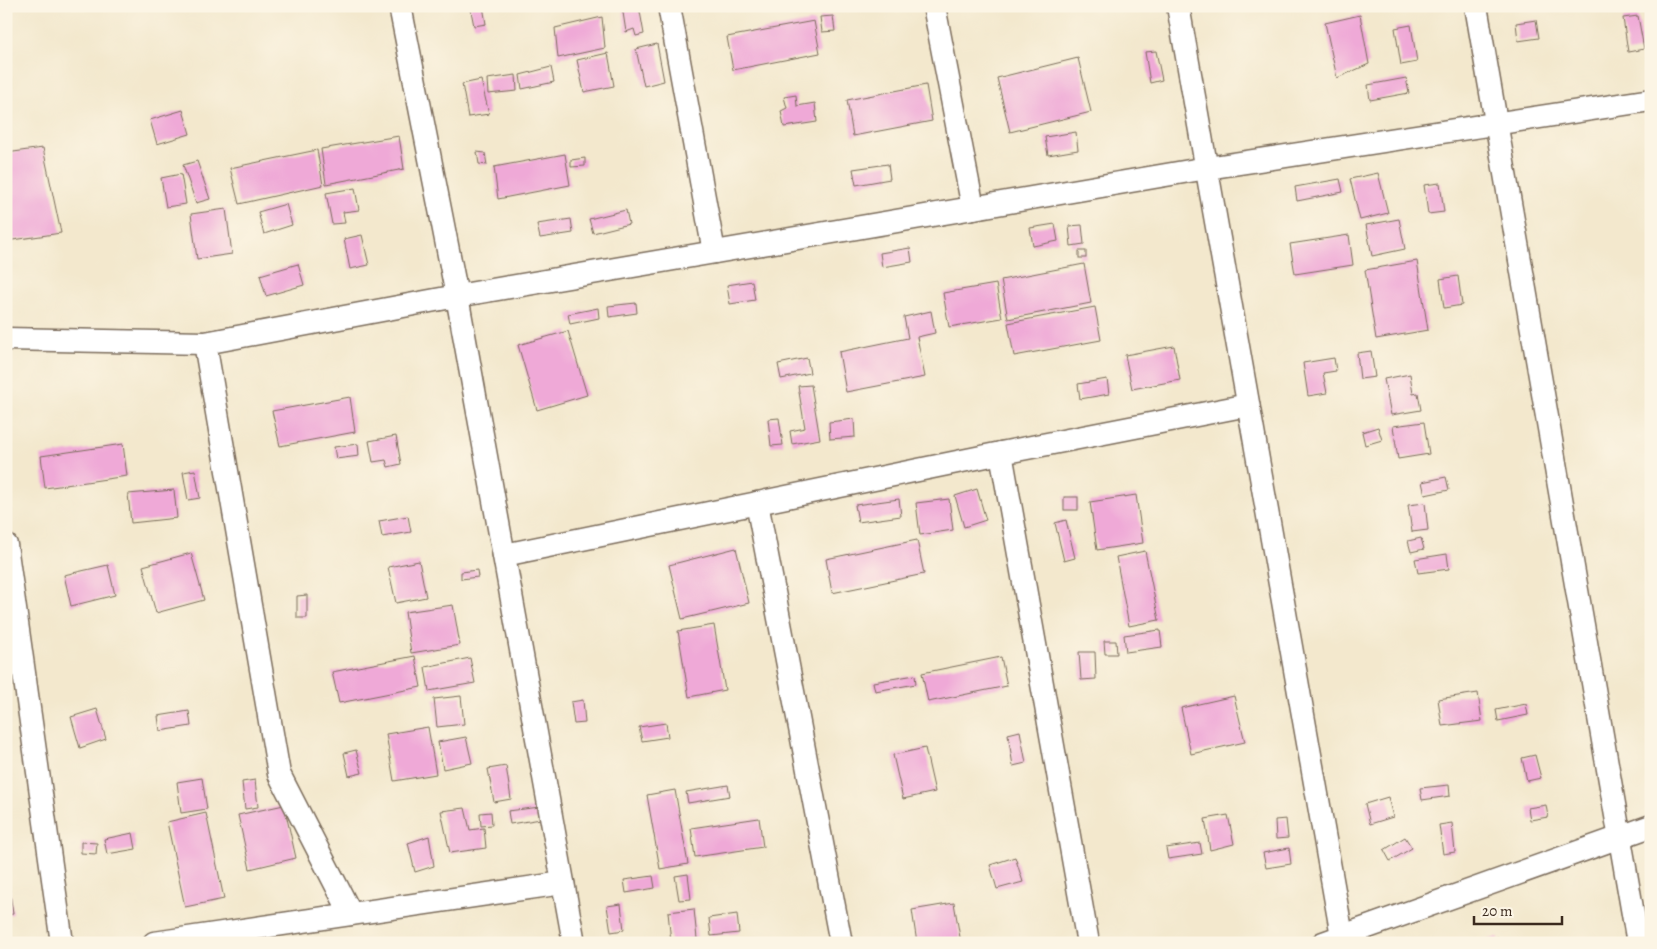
<svg xmlns="http://www.w3.org/2000/svg" width="1657" height="949" viewBox="0 0 1657 949" font-family="Alegreya,serif">
<style>
.building{fill:#efa9d7}
.lines{fill:none;stroke-linecap:round;stroke-linejoin:round}
.street-casing{stroke:#7b6c5b;stroke-width:25}
.street{stroke:#fff;stroke-width:22}
</style>
<rect width="100%" height="100%" fill="#fcf5e5"/>
<filter id="ink" filterUnits="userSpaceOnUse"><feTurbulence type="fractalNoise" baseFrequency=".02" numOctaves="2"/><feDisplacementMap in="SourceGraphic" scale="10" xChannelSelector="R" yChannelSelector="G"/><feConvolveMatrix kernelMatrix="1 2 1 2 8 2 1 2 1" color-interpolation-filters="sRGB"/></filter>
<filter id="wash" filterUnits="userSpaceOnUse"><feTurbulence type="fractalNoise" baseFrequency=".0096" numOctaves="4" result="noise"/><feDisplacementMap in="SourceGraphic" scale="20" xChannelSelector="R" yChannelSelector="G"/><feGaussianBlur stdDeviation="1.12" result="paint"/><feColorMatrix in="noise" values="0 0 0 0 0 0 0 0 0 0 0 0 0 0 0 0 0 1.4 0 .05"/><feComposite in="paint" operator="in"/></filter>
<g filter="url(#wash)">
<rect width="100%" height="100%" fill="#f3e8cd"/>
<g id="blocks">
<!-- building -->
<g class="building">
<polygon points="470,6 483,6 486,24 474,26"/>
<polygon points="622,6 639,6 644,34 636,36 634,29 626,32"/>
<polygon points="1360,15 1369,64 1337,78 1325,23"/>
<polygon points="833,16 835,31 822,32 820,17"/>
<polygon points="1638,16 1644,49 1628,52 1623,18"/>
<polygon points="602,17 605,48 558,58 555,28"/>
<polygon points="1536,20 1539,38 1518,41 1516,23"/>
<polygon points="814,21 820,53 733,70 727,37"/>
<polygon points="1411,25 1417,62 1401,65 1395,28"/>
<polygon points="657,44 664,81 644,86 636,49"/>
<polygon points="1156,51 1162,80 1150,83 1145,52"/>
<polygon points="608,53 614,86 584,92 577,60"/>
<polygon points="1078,58 1091,112 1010,132 997,78"/>
<polygon points="551,67 554,82 522,89 520,75"/>
<polygon points="516,75 517,91 488,94 487,79"/>
<polygon points="1406,78 1409,93 1370,100 1368,85"/>
<polygon points="481,80 489,114 468,117 462,84"/>
<polygon points="926,85 932,121 853,136 847,100"/>
<polygon points="796,95 797,106 815,103 817,122 784,127 781,111 787,108 784,97"/>
<polygon points="183,110 190,134 157,144 150,120"/>
<polygon points="1076,132 1078,150 1048,155 1045,137"/>
<polygon points="399,136 404,169 326,184 321,149"/>
<polygon points="43,148 61,233 6,241 6,153"/>
<polygon points="317,150 323,185 239,204 230,168"/>
<polygon points="477,152 485,153 487,165 479,164"/>
<polygon points="565,154 570,185 498,199 494,167"/>
<polygon points="585,158 585,166 571,167 571,160"/>
<polygon points="197,161 210,199 196,203 183,165"/>
<polygon points="888,164 890,179 856,185 853,169"/>
<polygon points="1378,173 1388,213 1360,220 1350,179"/>
<polygon points="181,174 186,204 166,207 161,178"/>
<polygon points="1340,179 1343,192 1297,201 1295,187"/>
<polygon points="1440,183 1444,212 1428,214 1424,185"/>
<polygon points="355,188 359,210 343,212 345,223 332,224 326,193"/>
<polygon points="286,204 292,225 264,234 258,212"/>
<polygon points="226,209 232,254 197,259 191,214"/>
<polygon points="626,210 629,224 593,233 589,219"/>
<polygon points="571,219 573,233 540,238 537,224"/>
<polygon points="1399,219 1405,249 1372,256 1366,225"/>
<polygon points="1055,224 1058,241 1033,246 1030,228"/>
<polygon points="1082,225 1084,244 1071,246 1069,226"/>
<polygon points="362,235 369,265 350,269 344,239"/>
<polygon points="1349,235 1353,265 1295,274 1290,244"/>
<polygon points="910,248 912,262 882,267 880,253"/>
<rect x="1079" y="251" width="7" height="7"/>
<polygon points="1417,261 1428,330 1376,339 1365,270"/>
<polygon points="298,264 304,285 266,296 260,275"/>
<polygon points="1084,264 1091,303 1008,319 1001,280"/>
<polygon points="1458,276 1462,305 1444,308 1440,279"/>
<polygon points="752,281 755,300 730,304 727,285"/>
<polygon points="996,284 1002,318 949,327 943,293"/>
<polygon points="636,303 637,313 609,317 608,306"/>
<polygon points="1095,307 1101,340 1014,356 1008,323"/>
<polygon points="598,308 599,318 570,324 568,314"/>
<polygon points="931,311 935,333 917,337 925,377 846,392 839,352 908,338 904,317"/>
<polygon points="568,331 587,395 537,410 518,345"/>
<polygon points="1174,346 1180,380 1132,389 1125,355"/>
<polygon points="1371,351 1375,377 1360,379 1357,353"/>
<polygon points="807,358 810,373 781,379 778,364"/>
<polygon points="1334,358 1336,371 1323,373 1327,393 1308,396 1303,363"/>
<polygon points="1410,374 1413,394 1418,393 1421,410 1391,415 1384,379"/>
<polygon points="1107,379 1109,394 1080,399 1078,384"/>
<polygon points="811,385 820,439 792,444 790,431 805,428 798,386"/>
<polygon points="350,397 355,432 280,446 272,411"/>
<polygon points="779,418 783,445 771,446 768,419"/>
<polygon points="854,419 855,437 830,439 829,422"/>
<polygon points="1424,422 1429,454 1398,459 1393,426"/>
<polygon points="1378,427 1382,440 1365,445 1362,432"/>
<polygon points="396,436 401,464 388,467 386,460 373,462 369,441"/>
<polygon points="123,444 127,476 45,488 41,456"/>
<polygon points="358,444 359,456 336,459 334,447"/>
<polygon points="195,470 200,498 188,500 183,472"/>
<polygon points="1446,477 1449,490 1425,495 1422,482"/>
<polygon points="977,489 986,520 964,527 955,496"/>
<polygon points="174,490 177,518 131,523 128,494"/>
<polygon points="1136,495 1143,543 1097,550 1090,502"/>
<rect x="1064" y="497" width="14" height="13"/>
<polygon points="899,499 901,516 858,522 855,505"/>
<polygon points="949,499 953,530 920,535 916,503"/>
<polygon points="1425,503 1428,530 1412,532 1408,505"/>
<polygon points="408,516 411,532 382,537 379,521"/>
<polygon points="1066,520 1075,558 1064,561 1055,523"/>
<polygon points="1421,538 1424,549 1411,552 1408,541"/>
<polygon points="917,540 924,574 832,593 826,559"/>
<polygon points="736,548 749,603 682,619 669,565"/>
<polygon points="1145,551 1159,620 1129,626 1116,557"/>
<polygon points="191,553 204,600 156,613 143,566"/>
<polygon points="1447,554 1449,569 1418,573 1415,559"/>
<polygon points="419,561 426,597 396,603 388,567"/>
<polygon points="108,565 115,595 71,606 64,575"/>
<polygon points="477,570 478,577 461,579 461,572"/>
<polygon points="307,595 307,618 297,618 297,596"/>
<polygon points="453,605 460,645 411,653 405,612"/>
<polygon points="714,625 725,690 689,697 678,631"/>
<polygon points="1160,630 1162,647 1126,652 1124,635"/>
<polygon points="1104,641 1116,641 1117,654 1105,654"/>
<polygon points="1079,652 1095,652 1096,679 1081,680"/>
<polygon points="415,656 421,687 339,703 332,672"/>
<polygon points="1001,657 1007,686 928,702 922,673"/>
<polygon points="470,658 475,683 429,691 425,667"/>
<polygon points="915,675 916,684 875,691 873,682"/>
<polygon points="1478,693 1482,721 1442,726 1438,699"/>
<polygon points="461,696 464,724 437,727 434,699"/>
<polygon points="1234,696 1245,742 1191,754 1181,708"/>
<polygon points="583,700 585,723 574,724 571,702"/>
<polygon points="1526,704 1528,715 1498,721 1496,710"/>
<polygon points="97,709 106,739 80,748 71,717"/>
<polygon points="189,711 191,726 160,731 158,716"/>
<polygon points="666,723 668,737 642,741 639,727"/>
<polygon points="428,727 436,774 394,781 386,734"/>
<polygon points="1020,731 1026,763 1013,766 1008,734"/>
<polygon points="466,737 472,763 443,769 438,742"/>
<polygon points="925,748 935,792 903,799 893,755"/>
<polygon points="356,750 362,773 349,776 344,753"/>
<polygon points="1535,755 1541,778 1527,781 1522,758"/>
<polygon points="506,766 511,799 494,802 488,769"/>
<polygon points="202,778 207,809 181,813 177,782"/>
<polygon points="255,780 258,807 245,809 242,782"/>
<polygon points="728,785 730,796 688,803 686,792"/>
<polygon points="1449,785 1450,796 1422,800 1420,788"/>
<polygon points="675,790 688,864 660,869 647,795"/>
<polygon points="1388,797 1393,817 1370,824 1365,804"/>
<polygon points="284,805 296,858 250,869 238,815"/>
<polygon points="1546,805 1548,817 1530,820 1528,808"/>
<polygon points="540,807 541,819 510,824 508,811"/>
<polygon points="465,808 470,830 484,828 486,848 450,853 441,811"/>
<polygon points="491,812 492,825 481,826 480,813"/>
<polygon points="206,813 224,899 185,907 167,822"/>
<polygon points="1228,815 1234,844 1210,850 1205,819"/>
<polygon points="759,818 763,847 695,857 691,828"/>
<polygon points="1286,819 1288,838 1276,839 1275,820"/>
<polygon points="1452,823 1455,852 1443,854 1439,825"/>
<polygon points="133,833 136,849 107,854 104,839"/>
<polygon points="429,836 434,866 415,872 408,843"/>
<polygon points="1405,837 1412,848 1390,861 1384,850"/>
<polygon points="81,842 97,843 96,854 81,853"/>
<polygon points="1200,843 1202,854 1168,859 1166,848"/>
<polygon points="1289,848 1291,864 1266,868 1263,853"/>
<polygon points="1015,857 1023,882 997,889 990,865"/>
<polygon points="688,874 691,899 679,900 675,876"/>
<polygon points="653,876 655,888 626,893 624,880"/>
<polygon points="6,886 9,886 13,914 6,915"/>
<polygon points="954,903 961,943 917,943 912,910"/>
<polygon points="621,904 624,930 611,932 607,906"/>
<polygon points="694,909 697,939 671,942 668,912"/>
<polygon points="737,914 739,933 711,936 709,918"/>
<polygon points="1498,937 1500,943 1481,943 1481,942"/>
</g>
</g>
</g>
<g filter="url(#ink)">
<use href="#blocks" fill-opacity="0" stroke="#7b6c5b" stroke-width="1"/>
<g class="lines">
<defs>
<g id="street">
<polyline points="400,6 457,296 574,943"/>
<polyline points="669,6 714,252"/>
<polyline points="934,6 973,208"/>
<polyline points="1178,6 1342,936"/>
<polyline points="1476,6 1638,943"/>
<polyline points="6,339 205,343 457,296 1207,168 1651,100"/>
<polyline points="205,343 279,774 351,914"/>
<polyline points="1001,453 1088,943"/>
<polyline points="757,503 841,943"/>
<polyline points="6,545 62,943"/>
<polyline points="504,555 1001,453 1248,405"/>
<polyline points="154,943 563,883"/>
<polyline points="1323,943 1651,826"/>
</g>
</defs>
<!-- street casing -->
<use href="#street" class="street-casing"/>
<!-- street -->
<use href="#street" class="street"/>
</g>
</g>
<!-- margin -->
<rect width="1657" height="949" fill="none" stroke="#fcf5e5" stroke-width="25"/>
<!-- scale -->
<path d="M1474 916v8h88v-8" fill="none" stroke="#3b2a1e" stroke-width="2.5"/>
<text x="1482" y="916" font-size="15" fill="#3b2a1e" stroke="#fcf5e5" stroke-width="4" paint-order="stroke">20 m</text>
</svg>
